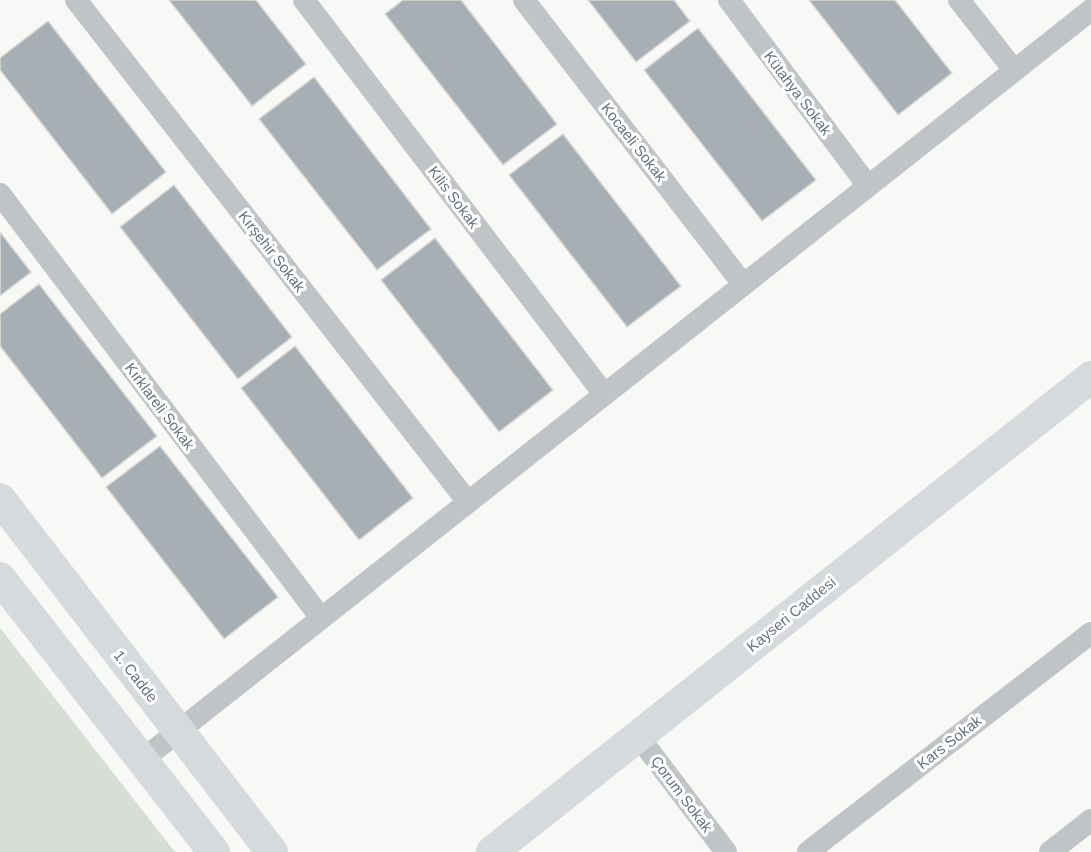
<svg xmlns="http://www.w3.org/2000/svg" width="1091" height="852" viewBox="0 0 1091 852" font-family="Helvetica,sans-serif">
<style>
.green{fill:#d8ddd6}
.building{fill:#a8afb4;stroke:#dadad8;stroke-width:1.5}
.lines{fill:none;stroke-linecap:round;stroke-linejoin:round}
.street{stroke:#c0c4c7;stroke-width:22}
.secondary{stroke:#d6dadd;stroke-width:32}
.labels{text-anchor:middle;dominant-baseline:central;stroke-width:6;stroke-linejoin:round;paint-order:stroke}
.street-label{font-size:15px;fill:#66747e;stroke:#fff}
</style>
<rect width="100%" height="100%" fill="#f8f8f6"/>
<!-- green -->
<polygon class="green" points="0,628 175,852 0,852"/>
<!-- building -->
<g class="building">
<polygon points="169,0 256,0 306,64 252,106"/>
<polygon points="403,0 461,0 557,124 503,165 385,14"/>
<polygon points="588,0 674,0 690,21 636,62"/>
<polygon points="809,0 895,0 952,73 898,115"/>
<polygon points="48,21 166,172 112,214 0,70 0,58"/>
<polygon points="698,28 816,180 762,221 644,70"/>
<polygon points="314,77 431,229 377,270 259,119"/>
<polygon points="563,134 681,286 627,327 509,175"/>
<polygon points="174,185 292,337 238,379 120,227"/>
<polygon points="0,232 31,272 0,296"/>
<polygon points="435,238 553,390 499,432 381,280"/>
<polygon points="39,284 157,436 102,478 0,346 0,314"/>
<polygon points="295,346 413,498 359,540 241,388"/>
<polygon points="160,446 278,597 224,639 106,487"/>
</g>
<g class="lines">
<!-- street -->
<g class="street">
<polyline points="76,0 468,502"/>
<polyline points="304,0 604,394"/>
<polyline points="524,0 743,284"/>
<polyline points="729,0 868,186"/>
<polyline points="959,0 1014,70"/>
<polyline points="0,194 321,618"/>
<polyline points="638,736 726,852"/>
<polyline points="142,760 1091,10"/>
<polyline points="808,852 1091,633"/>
<polyline points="1050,852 1091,820"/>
</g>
<!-- secondary -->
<g class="secondary">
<polyline points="0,499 272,852"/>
<polyline points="0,578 214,852"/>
<polyline points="492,852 1091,377"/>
</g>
</g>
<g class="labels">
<!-- street labels -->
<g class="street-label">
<text transform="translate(798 93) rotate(53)">Kütahya Sokak</text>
<text transform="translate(634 142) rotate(52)">Kocaeli Sokak</text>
<text transform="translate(454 197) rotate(53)">Kilis Sokak</text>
<text transform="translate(272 251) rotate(52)">Kırşehir Sokak</text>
<text transform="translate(160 406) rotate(53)">Kırklareli Sokak</text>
<text transform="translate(791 614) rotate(-39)">Kayseri Caddesi</text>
<text transform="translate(136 676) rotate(52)">1. Cadde</text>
<text transform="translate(949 742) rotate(-38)">Kars Sokak</text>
<text transform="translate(682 794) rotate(53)">Çorum Sokak</text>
</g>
</g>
</svg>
